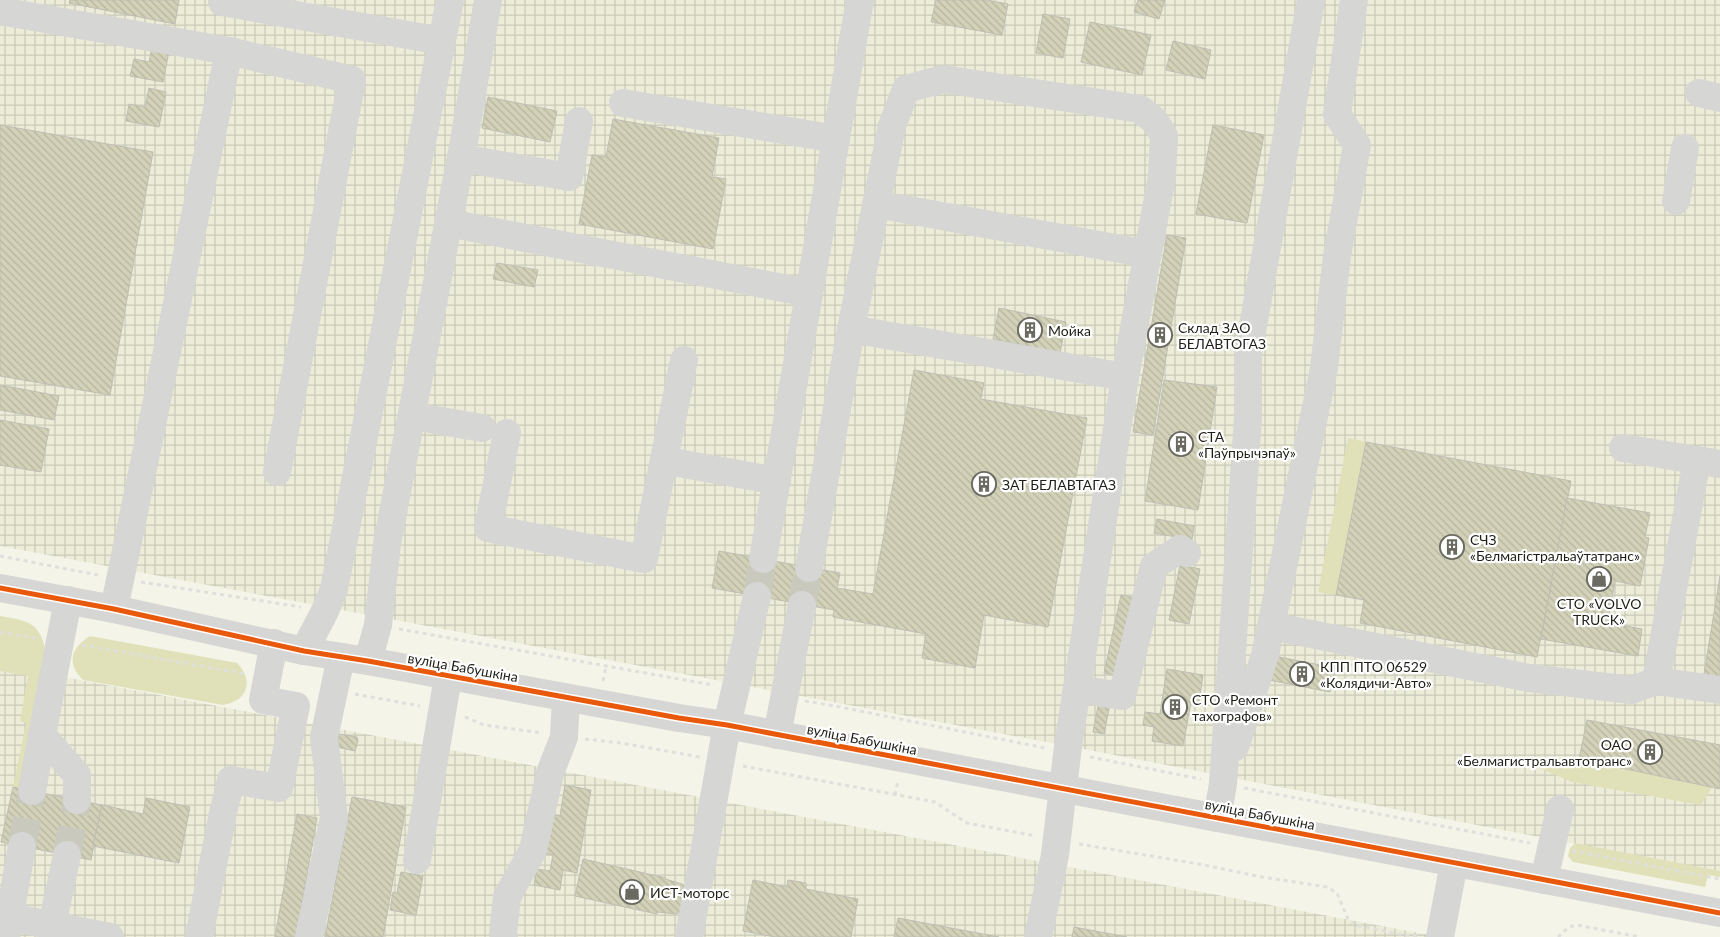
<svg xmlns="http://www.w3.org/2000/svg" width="1720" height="937" viewBox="0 0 1720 937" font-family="Lato,sans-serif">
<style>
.industrial{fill:url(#industrial-grid)}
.grass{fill:#e0e0b9}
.building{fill:url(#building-back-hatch);stroke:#bebeb4}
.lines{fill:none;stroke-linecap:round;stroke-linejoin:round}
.minor-tunnel{stroke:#c9c9be;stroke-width:28;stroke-dasharray:28 14;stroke-linecap:butt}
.path{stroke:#dfdfdb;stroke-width:3;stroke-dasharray:4 4;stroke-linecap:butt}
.minor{stroke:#d6d6d5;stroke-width:28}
.cycleway-casing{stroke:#fff;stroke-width:8}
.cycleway{stroke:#e8590c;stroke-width:5}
.labels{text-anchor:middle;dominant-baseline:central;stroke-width:4.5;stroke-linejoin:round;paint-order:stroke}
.poi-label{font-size:14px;fill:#1f1f18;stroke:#fff;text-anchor:start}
.street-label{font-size:14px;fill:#1f1f18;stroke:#fff}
</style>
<defs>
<pattern id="industrial-grid" width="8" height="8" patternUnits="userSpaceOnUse" patternTransform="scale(1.25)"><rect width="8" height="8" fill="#ececd8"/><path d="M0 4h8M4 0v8" fill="none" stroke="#cacab9"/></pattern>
<pattern id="building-back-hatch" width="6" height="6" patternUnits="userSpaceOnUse" patternTransform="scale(1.25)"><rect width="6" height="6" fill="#d3d2b9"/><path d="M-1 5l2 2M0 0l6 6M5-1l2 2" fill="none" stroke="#b5b49e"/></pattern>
</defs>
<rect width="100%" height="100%" fill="#f4f4e8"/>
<!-- industrial -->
<g class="industrial">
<polygon points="0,0 1720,0 1720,872 1068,746 0,546"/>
<polygon points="0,665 1440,937 1442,937 0,937"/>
</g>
<!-- grass -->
<g class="grass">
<polygon points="1348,438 1366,442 1336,595 1318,592"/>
<path d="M0,616c31,5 41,7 47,41l-25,132 -9,-2 13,-64 -6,-2 8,-45 -28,-5z"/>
<path d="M90,636l147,27c17,17 11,38 -14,42l-140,-25c-17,-17 -12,-32 7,-44z"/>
<polygon points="1515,758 1579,759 1712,787 1701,805 1572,782"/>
<polygon points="1575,843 1720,871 1720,877 1708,875 1705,887 1573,862 1568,856 1570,848"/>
</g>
<!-- building -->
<g class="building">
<polygon points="70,0 179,0 175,24 69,3"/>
<polygon points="936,0 987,0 1008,4 1002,35 931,22"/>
<polygon points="1138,0 1165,0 1159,19 1134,12"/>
<polygon points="1043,14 1070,19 1063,58 1036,53"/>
<polygon points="1090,22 1151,35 1142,75 1081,62"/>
<polygon points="1173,41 1211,50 1205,79 1166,70"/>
<polygon points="153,43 170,46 163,82 130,76 134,59 149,62"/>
<polygon points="149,88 166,92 159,127 126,121 129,104 145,107"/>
<polygon points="488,97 557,111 550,142 482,128"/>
<polygon points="613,119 719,138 712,177 726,179 713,249 579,224 592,155 606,157"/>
<polygon points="0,125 153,152 110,395 0,376"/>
<polygon points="1213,125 1264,135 1247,223 1196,214"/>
<polygon points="1167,235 1186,238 1153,435 1133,432"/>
<polygon points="497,263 538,270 534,287 493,279"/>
<polygon points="999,308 1066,322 1060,353 993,339"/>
<polygon points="914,370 984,383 981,399 1087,418 1048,627 984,615 975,668 922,658 926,634 833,617 834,610 712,588 719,551 840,573 837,588 873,594"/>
<polygon points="1164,380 1217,387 1198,510 1145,501"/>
<polygon points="0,385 59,396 54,420 0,410"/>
<polygon points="0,420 49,429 41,472 0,465"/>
<polygon points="1366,442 1571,481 1537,657 1360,623 1364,600 1336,595"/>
<polygon points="1567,498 1650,513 1645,537 1649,538 1640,586 1615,581 1608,623 1642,629 1638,656 1541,639"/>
<polygon points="1157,519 1194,526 1192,540 1154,533"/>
<polygon points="1180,565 1200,569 1189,624 1169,620"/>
<polygon points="1720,576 1720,677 1704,674"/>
<polygon points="1121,595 1136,598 1119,676 1104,673"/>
<polygon points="1274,656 1335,668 1330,692 1269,680"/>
<polygon points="1167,669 1203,675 1199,703 1191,702 1183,746 1152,741 1154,727 1143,725 1145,712 1160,714"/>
<polygon points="1099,701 1110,704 1104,734 1093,732"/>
<polygon points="1587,720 1720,745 1720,789 1579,759"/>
<polygon points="339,734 357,737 358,741 355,751 337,747"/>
<polygon points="565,785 591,790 577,873 563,870 560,890 534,885 537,869 550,871 553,855 542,853 548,814 560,816"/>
<polygon points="13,787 102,805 91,860 1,842"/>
<polygon points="352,797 406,807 383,937 325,937"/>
<polygon points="146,798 190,807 179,863 93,846 102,805 143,814"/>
<polygon points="297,814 317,818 296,937 275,937"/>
<polygon points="583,859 666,878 665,879 682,884 686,889 682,911 676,914 658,912 657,914 575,896"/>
<polygon points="401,872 423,876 416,915 390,910 393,892 397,893"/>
<polygon points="753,880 787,887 788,880 806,883 806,889 858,899 851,937 775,937 743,931"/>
<polygon points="898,918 999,937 894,937"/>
<polygon points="1074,927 1127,937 1072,937"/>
</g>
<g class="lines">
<!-- minor-tunnel -->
<g class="minor-tunnel">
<polyline points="757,596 763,559"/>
<polyline points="802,605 809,568"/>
<polyline points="22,846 32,791"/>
<polyline points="67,855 77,800"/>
</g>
<!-- path -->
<g class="path">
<polyline points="0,556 98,575"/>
<polyline points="141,582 301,607"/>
<polyline points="399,629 713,685"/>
<polyline points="0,632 39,639"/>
<polyline points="82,645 246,674"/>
<polyline points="603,681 606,667"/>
<polyline points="355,694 420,706"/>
<polyline points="805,701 835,706 1045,748"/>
<polyline points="465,717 484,725 542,733"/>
<polyline points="585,739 621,743 700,757"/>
<polyline points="1090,757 1201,779"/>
<polyline points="743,766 935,802 967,823 1036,836"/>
<polyline points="1244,788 1530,843"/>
<polyline points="895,795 898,781"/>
<polyline points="1079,844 1199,864 1262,877 1327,887 1337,893 1348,919 1355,925 1404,935 1419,936"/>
<polyline points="1573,851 1720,879"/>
<polyline points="1558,937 1569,927 1577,925 1639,937"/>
</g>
<!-- minor -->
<g class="minor">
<polyline points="222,0 222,2 442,41"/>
<polyline points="0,11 229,51 114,609"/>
<polyline points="229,51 352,80 277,472"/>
<polyline points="1699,93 1720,98"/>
<polyline points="623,103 836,139"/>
<polyline points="461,158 569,177 579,121"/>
<polyline points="1676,201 1685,148"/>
<polyline points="876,204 1148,254"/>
<polyline points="448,223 809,293"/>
<polyline points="851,329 1125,377"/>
<polyline points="412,416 482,428"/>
<polyline points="507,433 488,528 644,559 684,360"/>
<polyline points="1623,448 1720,464"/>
<polyline points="678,463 777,481"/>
<polyline points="763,559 860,0"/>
<polyline points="809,568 851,329 892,126 906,89 943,79 1140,109 1155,121 1164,136 1162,176 1125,377 1068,746 1055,855 1038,937"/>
<polyline points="0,588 114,609 304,651 368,661 679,718 727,725 1720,913"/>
<polyline points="1271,626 1529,678 1632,690 1656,681 1720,690"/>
<polyline points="304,651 325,611 334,589 450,0"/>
<polyline points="368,661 378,625 387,544 464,141 488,0"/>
<polyline points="1656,681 1697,460"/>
<polyline points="1077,689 1122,696 1154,566 1180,549 1187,553"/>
<polyline points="42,735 77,775 77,800"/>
<polyline points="777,735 802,605"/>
<polyline points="1235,747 1265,655 1324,368 1337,256 1357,145 1337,114 1354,0"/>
<polyline points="32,791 42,735 68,600"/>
<polyline points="1217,818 1223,784 1248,417 1248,354 1311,0"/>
<polyline points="417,860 448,677"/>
<polyline points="1544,880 1560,809"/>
<polyline points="10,917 110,937"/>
<polyline points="52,925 67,855"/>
<polyline points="6,937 22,846"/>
<polyline points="199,937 223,813 231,780 279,788 296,706 263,700 274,643"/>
<polyline points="309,937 334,818 324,738 341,657"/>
<polyline points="504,937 503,934 507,897 533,850 550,773 564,737 566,698"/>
<polyline points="689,937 727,725 757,596"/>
<polyline points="1440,937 1454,863"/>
</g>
<defs>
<polyline id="cycleway" points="0,588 114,609 304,651 368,661 679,718 727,725 1720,913"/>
</defs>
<!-- cycleway casing -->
<use href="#cycleway" class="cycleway-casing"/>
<!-- cycleway -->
<use href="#cycleway" class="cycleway"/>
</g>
<!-- icons -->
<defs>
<symbol id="building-ring" viewBox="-11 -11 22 22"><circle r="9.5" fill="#fff" stroke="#6a6a61" stroke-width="1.5"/><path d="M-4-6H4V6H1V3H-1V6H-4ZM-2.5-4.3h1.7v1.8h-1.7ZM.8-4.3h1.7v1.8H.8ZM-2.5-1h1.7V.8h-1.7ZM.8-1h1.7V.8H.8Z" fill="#6a6a61"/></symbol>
<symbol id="shop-ring" viewBox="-11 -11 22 22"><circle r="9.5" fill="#fff" stroke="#6a6a61" stroke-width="1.5"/><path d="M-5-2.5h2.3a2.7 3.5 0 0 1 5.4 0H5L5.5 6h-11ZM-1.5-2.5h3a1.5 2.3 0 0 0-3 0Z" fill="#6a6a61"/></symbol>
</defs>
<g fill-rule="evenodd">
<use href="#building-ring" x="1016" y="316" width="28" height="28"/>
<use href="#building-ring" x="1146" y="321" width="28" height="28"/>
<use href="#building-ring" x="1167" y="430" width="28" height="28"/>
<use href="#building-ring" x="970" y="470" width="28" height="28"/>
<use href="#building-ring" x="1438" y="533" width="28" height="28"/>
<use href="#shop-ring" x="1585" y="565" width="28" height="28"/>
<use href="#building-ring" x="1288" y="660" width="28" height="28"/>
<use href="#building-ring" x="1161" y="693" width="28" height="28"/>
<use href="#building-ring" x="1636" y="738" width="28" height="28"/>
<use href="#shop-ring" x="618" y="878" width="28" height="28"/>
</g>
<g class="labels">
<!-- poi labels -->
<g class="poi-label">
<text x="1178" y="327">Склад ЗАО<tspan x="1178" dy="16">БЕЛАВТОГАЗ</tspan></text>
<text x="1048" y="330">Мойка</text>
<text x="1198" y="436">СТА<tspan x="1198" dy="16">«Паўпрычэпаў»</tspan></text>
<text x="1002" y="484">ЗАТ БЕЛАВТАГАЗ</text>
<text x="1470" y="539">СЧЗ<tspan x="1470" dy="16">«Белмагістральаўтатранс»</tspan></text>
<text x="1599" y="603" text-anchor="middle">СТО «VOLVO<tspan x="1599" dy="16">TRUCK»</tspan></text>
<text x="1320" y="666">КПП ПТО 06529<tspan x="1320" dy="16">«Колядичи-Авто»</tspan></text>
<text x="1192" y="699">СТО «Ремонт<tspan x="1192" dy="16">тахографов»</tspan></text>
<text x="1632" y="744" text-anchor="end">ОАО<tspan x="1632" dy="16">«Белмагистральавтотранс»</tspan></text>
<text x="650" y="892">ИСТ-моторс</text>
</g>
<!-- street labels -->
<g class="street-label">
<text transform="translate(463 667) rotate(10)">вуліца Бабушкіна</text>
<text transform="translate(862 739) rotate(11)">вуліца Бабушкіна</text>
<text transform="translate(1260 814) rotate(11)">вуліца Бабушкіна</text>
</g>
</g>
</svg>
